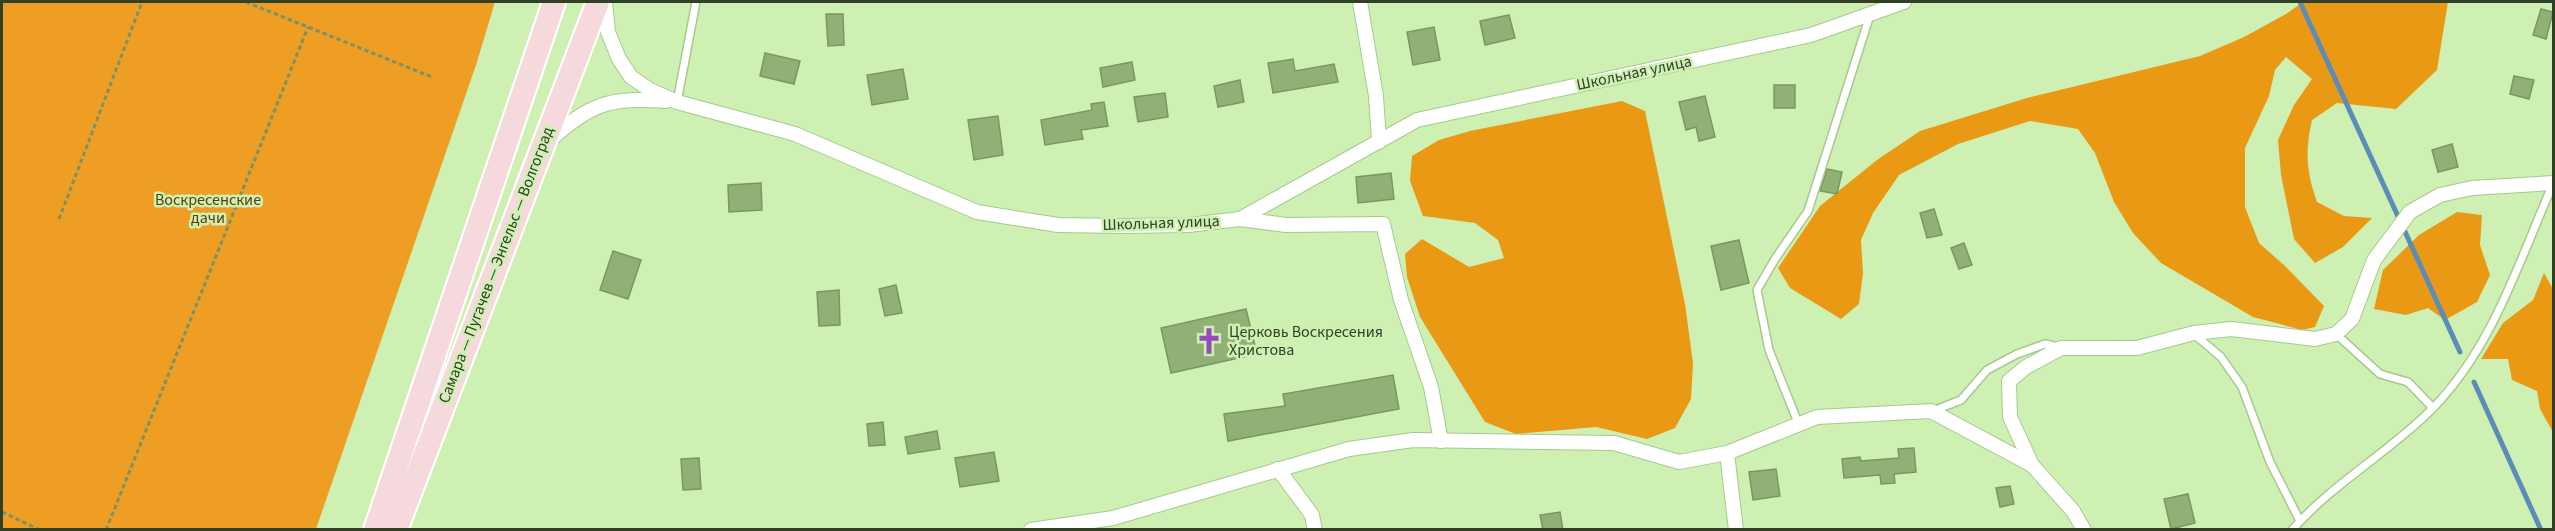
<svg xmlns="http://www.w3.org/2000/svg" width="2555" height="531" viewBox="0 0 2555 531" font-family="'Source Sans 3',sans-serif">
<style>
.green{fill:#ed9e23}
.forest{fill:#e99914}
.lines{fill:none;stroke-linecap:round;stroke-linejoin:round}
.stream{stroke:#5b8db8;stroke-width:5}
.building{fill:#90b075;stroke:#79985e;stroke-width:1.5}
.lane-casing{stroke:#a8c88d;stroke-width:10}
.street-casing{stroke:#a8c88d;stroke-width:16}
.primary-casing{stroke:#fff;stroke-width:26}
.path{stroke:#7b9268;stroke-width:3;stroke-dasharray:4.5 3;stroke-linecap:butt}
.lane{stroke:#fff;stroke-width:7}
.street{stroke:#fff;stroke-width:14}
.primary{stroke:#f6d9dc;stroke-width:22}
.labels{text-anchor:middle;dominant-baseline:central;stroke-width:5;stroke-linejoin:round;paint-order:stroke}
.street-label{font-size:16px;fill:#324027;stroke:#cef0b2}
.park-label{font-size:16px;fill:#5c3c0d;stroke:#cef0b2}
.poi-label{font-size:16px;fill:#324027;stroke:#cef0b2;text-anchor:start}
</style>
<rect width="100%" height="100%" fill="#cef0b2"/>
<!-- green -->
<polygon class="green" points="2,2 495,2 476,65 316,529 2,529"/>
<!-- forest -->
<g class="forest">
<path d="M2303,2h145l-11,68 -41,39 -59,-6 -25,17c-7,31 -6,51 5,82l27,14 28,2 -29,29 -28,16 -21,-24 -13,-64 -3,-35 16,-35 18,-26 -26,-22 -11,13 -6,26 -24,52v59l14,36 26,23 39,40 -9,21 -13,3 -49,-13 -92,-54 -28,-30 -19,-31 -19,-49 -17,-24 -48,-8 -72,23 -59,31 -26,38 -12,27 2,33 -4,31 -18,15 -51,-31 -12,-20 42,-62 57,-46 43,-29 107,-33 173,-42 44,-19 42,-23z"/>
<polygon points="1622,101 1645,111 1685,304 1693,363 1691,399 1675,428 1647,439 1596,427 1516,434 1485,422 1420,317 1407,277 1405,254 1422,239 1469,267 1504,258 1498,240 1475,223 1423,216 1410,181 1412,156 1439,140 1470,131"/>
<polygon points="2457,212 2482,215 2480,245 2490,275 2477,302 2445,320 2428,308 2406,315 2374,309 2383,270 2419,235"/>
<polygon points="2544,273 2553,289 2553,432 2540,409 2537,391 2512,380 2508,359 2481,359 2503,323 2533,300"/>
</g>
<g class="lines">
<!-- stream -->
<g class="stream">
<polyline points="2300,2 2460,352"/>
<polyline points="2474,382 2541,530"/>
</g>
</g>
<!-- building -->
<g class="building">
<polygon points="2541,9 2553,12 2546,39 2533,35"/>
<polygon points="826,14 843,14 844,45 828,46"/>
<polygon points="1509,15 1515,38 1485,45 1480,21"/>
<polygon points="1434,27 1440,60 1413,65 1407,32"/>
<polygon points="765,53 800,61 794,84 760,76"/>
<polygon points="1293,59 1295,71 1334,64 1338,82 1273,93 1268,63"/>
<polygon points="1132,62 1135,80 1103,87 1100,68"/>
<polygon points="903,69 908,99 872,105 867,75"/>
<polygon points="2514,76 2534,80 2529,99 2510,94"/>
<polygon points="1240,80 1244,102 1218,107 1214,86"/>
<rect x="1774" y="85" width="21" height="23"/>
<polygon points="1165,93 1168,117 1138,122 1134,97"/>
<polygon points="1705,96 1715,137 1699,141 1696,127 1686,130 1679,102"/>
<polygon points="1104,102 1108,126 1081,130 1083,139 1045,145 1041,120 1092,110 1091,104"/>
<polygon points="998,116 1003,155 974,160 968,120"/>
<polygon points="2452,144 2458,167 2438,172 2432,150"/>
<polygon points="1827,169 1842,172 1837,194 1820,191"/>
<polygon points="1391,173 1394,199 1358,203 1356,177"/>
<polygon points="761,183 762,210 729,212 728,185"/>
<polygon points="1934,209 1942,235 1927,238 1920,213"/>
<polygon points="1739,240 1749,283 1721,290 1711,246"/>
<polygon points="1964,243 1972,265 1959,269 1951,248"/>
<polygon points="613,251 641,260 628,299 600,290"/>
<polygon points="896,285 902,313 885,316 879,289"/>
<polygon points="839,290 840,325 819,326 817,292"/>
<polygon points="1246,309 1257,354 1171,373 1161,328"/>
<polygon points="1393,375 1399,409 1228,441 1224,414 1285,406 1283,394"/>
<polygon points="883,422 885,445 869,446 867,424"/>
<polygon points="937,431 940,449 908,454 905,437"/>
<polygon points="1914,448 1916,472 1894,474 1895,483 1881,484 1880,475 1844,478 1842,459 1860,457 1861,461 1899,458 1898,449"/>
<polygon points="994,452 999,481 960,487 955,458"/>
<polygon points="699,458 701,489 683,490 681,459"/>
<polygon points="1776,469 1780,496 1753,500 1749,472"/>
<polygon points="2010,486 2014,504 2000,507 1996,488"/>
<polygon points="2188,494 2195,523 2171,529 2164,499"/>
<polygon points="1560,512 1563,530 1543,530 1540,515"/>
</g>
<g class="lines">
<defs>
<g id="lane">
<polyline points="677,102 696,2"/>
<polyline points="2336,334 2380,374 2408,382 2433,408"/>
<polyline points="2195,335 2221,357 2242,387 2270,462 2300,521"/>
<polyline points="1933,411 1961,400 1987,370 2017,354 2045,344 2059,347"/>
<polyline points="1799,425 1769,350 1757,290 1775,259 1808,211 1870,15"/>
<path d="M2292,530c41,-47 98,-78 141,-122 60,-61 86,-147 120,-224"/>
</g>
<g id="street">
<polyline points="605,2 608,32 619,59 631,77 650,90 677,102 795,134 977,212 1058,225 1123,226 1189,225 1240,219 1417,120 1811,35 1904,2"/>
<polyline points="1360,2 1376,96 1379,142"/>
<path d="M548,142c42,-39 62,-45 118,-41"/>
<polyline points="1240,219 1286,225 1383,224 1401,300 1431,387 1441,441"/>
<polyline points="1727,453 1736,530"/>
<polyline points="1278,469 1312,515 1315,530"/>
<polyline points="1031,530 1113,518 1349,449 1413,440 1614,443 1679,462 1727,453 1817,417 1931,411 2032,465"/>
<polyline points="2084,530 2073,511 2032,465 2010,417 2009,381 2026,367 2061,348 2137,348 2194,333 2231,329 2315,339 2336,334 2352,319 2374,260 2410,212 2440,195 2472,188 2554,183"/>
</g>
<g id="primary">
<polyline points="375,530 554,2"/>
<polyline points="396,530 598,2"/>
</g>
</defs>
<!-- lane casing -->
<use href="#lane" class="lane-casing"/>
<!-- street casing -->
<use href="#street" class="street-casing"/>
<!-- primary casing -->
<use href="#primary" class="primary-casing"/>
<!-- path -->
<g class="path">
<polyline points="246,2 432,77"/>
<polyline points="59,219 142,2"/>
<polyline points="2,512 40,530"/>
<polyline points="106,530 308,27"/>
</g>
<!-- lane -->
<use href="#lane" class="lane"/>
<!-- street -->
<use href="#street" class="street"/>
<!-- primary -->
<use href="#primary" class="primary"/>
</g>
<!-- icons -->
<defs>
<symbol id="church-bare" viewBox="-9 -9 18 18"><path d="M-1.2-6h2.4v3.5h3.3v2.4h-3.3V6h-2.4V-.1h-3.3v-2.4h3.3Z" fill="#944bbd" stroke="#cef0b2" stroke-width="2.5" paint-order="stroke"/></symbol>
</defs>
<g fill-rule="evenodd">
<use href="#church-bare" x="1190" y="322" width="38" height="38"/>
</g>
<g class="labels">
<!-- street labels -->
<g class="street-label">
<text transform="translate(1634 73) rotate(-12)">Школьная улица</text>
<text transform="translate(1161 223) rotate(-2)">Школьная улица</text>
<text transform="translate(496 265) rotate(-69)">Самара — Пугачев — Энгельс — Волгоград</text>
</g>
<!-- park labels -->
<g class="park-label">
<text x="208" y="200">Воскресенские<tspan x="208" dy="18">дачи</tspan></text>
</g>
<!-- poi labels -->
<g class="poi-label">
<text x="1229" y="332">Церковь Воскресения<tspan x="1229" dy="18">Христова</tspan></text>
</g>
</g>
<!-- border -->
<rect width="2555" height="531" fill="none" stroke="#324027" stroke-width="6"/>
</svg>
